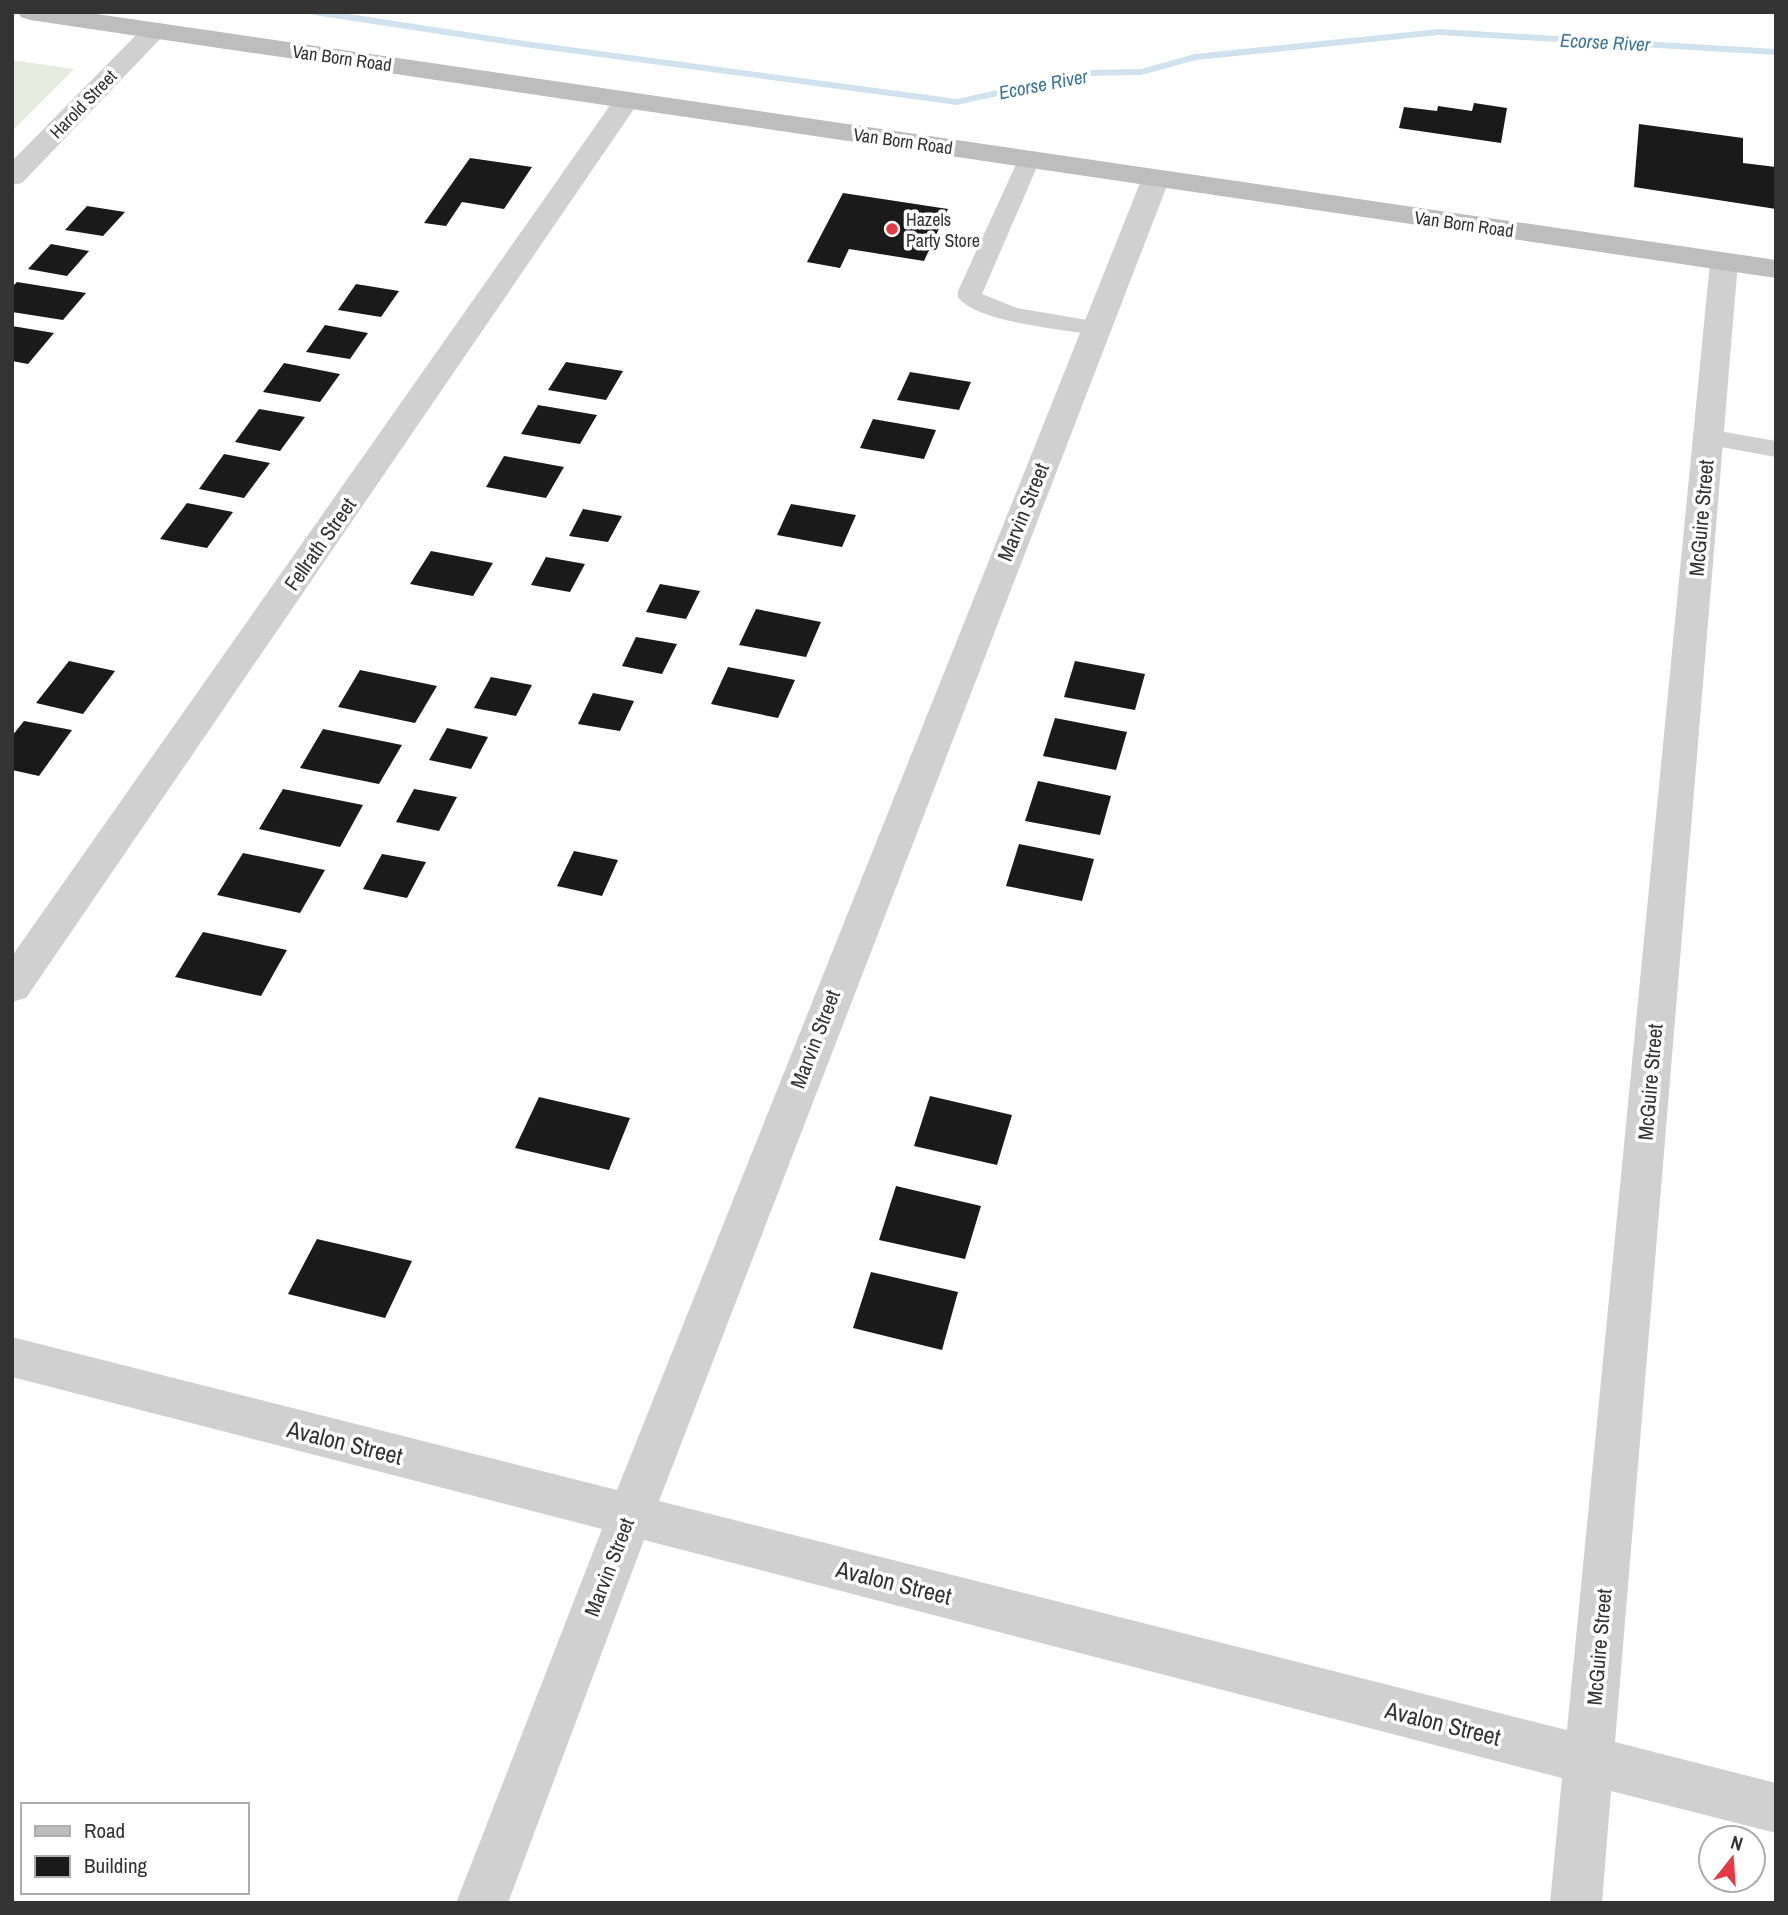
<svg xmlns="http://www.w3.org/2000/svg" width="1788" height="1915" viewBox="0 0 1788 1915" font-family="'Archivo Narrow',sans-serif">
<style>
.green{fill:#e6ecdf}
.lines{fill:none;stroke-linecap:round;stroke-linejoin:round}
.stream{fill:#cfe2ee;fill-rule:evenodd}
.building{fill:#1a1a1a}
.lane{fill:#d0d0d0;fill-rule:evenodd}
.street{fill:#d0d0d0;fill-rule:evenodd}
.secondary{fill:#bdbdbd;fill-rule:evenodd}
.poi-dot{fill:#e63946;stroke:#fff;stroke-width:2.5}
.labels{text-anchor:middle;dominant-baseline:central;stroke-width:7;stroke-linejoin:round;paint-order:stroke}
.far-street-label{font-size:18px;fill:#333;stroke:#fff}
.far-poi-label{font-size:18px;fill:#333;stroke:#fff;text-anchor:start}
.far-water-label{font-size:19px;font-style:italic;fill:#3f7597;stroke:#fff}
.street-label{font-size:21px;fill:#333;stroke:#fff}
.near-street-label{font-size:24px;fill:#333;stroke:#fff}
</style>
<rect width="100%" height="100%" fill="#fff"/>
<!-- green -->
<polygon class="green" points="12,60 74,69 12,131"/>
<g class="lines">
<!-- stream -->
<polygon class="stream" points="309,12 336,12 525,41 957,99 1088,70 1141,69 1195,54 1439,29 1776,49 1776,55 1439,35 1196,60 1141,75 1088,76 957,105 525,47 314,15"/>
</g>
<!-- building -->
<g class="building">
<polygon points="1474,103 1507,108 1501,143 1399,128 1404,107 1437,111 1438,106 1472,111"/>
<polygon points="1639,124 1743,138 1743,163 1776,167 1776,209 1634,187"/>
<polygon points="470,158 532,167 504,209 462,202 446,226 424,223"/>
<polygon points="843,193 948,209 924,261 849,249 840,268 807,262"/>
<polygon points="87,206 125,212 103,236 65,230"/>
<polygon points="51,244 89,251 67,276 28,269"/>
<polygon points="17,282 86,293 63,320 12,312 12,287"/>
<polygon points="356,284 399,291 381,317 338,310"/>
<polygon points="325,325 368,333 350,359 306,352"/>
<polygon points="12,326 54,333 28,364 12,361"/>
<polygon points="566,362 623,371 606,400 548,390"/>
<polygon points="284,363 340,374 320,402 263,392"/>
<polygon points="910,372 971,382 959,410 897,400"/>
<polygon points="538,405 597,415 580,444 521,434"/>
<polygon points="259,409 305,417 280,451 235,442"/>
<polygon points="873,419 936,430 924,459 860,448"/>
<polygon points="224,454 270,463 244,498 199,489"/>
<polygon points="504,456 564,467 546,498 486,487"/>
<polygon points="187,503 233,512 207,548 160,539"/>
<polygon points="791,504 856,515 842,547 777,535"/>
<polygon points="583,509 622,516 608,542 569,536"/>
<polygon points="431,551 493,563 473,596 410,584"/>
<polygon points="546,557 585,564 570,592 531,585"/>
<polygon points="660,584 700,591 686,619 646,612"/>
<polygon points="756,609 821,622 806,657 739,645"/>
<polygon points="636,637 677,644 662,674 622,666"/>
<polygon points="69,661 115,671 83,714 36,703"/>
<polygon points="1075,661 1145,674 1135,710 1064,697"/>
<polygon points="728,667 795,680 778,718 711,704"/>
<polygon points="360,670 437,686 415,723 338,707"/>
<polygon points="491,677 532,685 516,716 474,708"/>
<polygon points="593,693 634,701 620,731 578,724"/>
<polygon points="1055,718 1127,732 1116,770 1043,756"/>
<polygon points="24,721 72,730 39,776 12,770 12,736"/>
<polygon points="447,728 488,737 471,769 429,760"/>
<polygon points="323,729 402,745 379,784 300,768"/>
<polygon points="1038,781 1111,796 1100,835 1025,821"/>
<polygon points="283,789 363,805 340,847 259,829"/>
<polygon points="414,789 457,797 439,831 396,822"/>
<polygon points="1019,844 1094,859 1082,901 1006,886"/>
<polygon points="574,851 618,860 602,896 557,886"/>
<polygon points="243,853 325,870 300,913 217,895"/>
<polygon points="382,854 426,862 407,898 363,889"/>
<polygon points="203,932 287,950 261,996 175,977"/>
<polygon points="930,1096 1012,1115 997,1165 914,1146"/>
<polygon points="539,1097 630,1118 609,1170 515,1148"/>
<polygon points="896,1186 981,1206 965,1259 879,1240"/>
<polygon points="317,1239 412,1261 385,1318 288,1294"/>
<polygon points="871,1272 958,1292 942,1350 853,1328"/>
</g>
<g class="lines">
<!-- lane -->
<g class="lane">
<path d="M1029,153l8,2 3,5 -58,134 35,14 88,15 3,5 -3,5 -9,2c-31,-5 -121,-13 -138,-38v-6l60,-131 3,-5z"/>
<polygon points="1708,429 1776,441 1776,457 1699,443 1695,437 1699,431"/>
</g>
<!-- street -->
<g class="street">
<polygon points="154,23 163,26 167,31 163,36 22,183 12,185 12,161 145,26"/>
<polygon points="627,92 636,94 640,100 26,998 12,1002 12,956 618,94"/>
<polygon points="1156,170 1166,172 1170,178 659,1501 1567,1730 1710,262 1714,256 1724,253 1734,256 1738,262 1615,1742 1776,1783 1776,1833 1611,1791 1602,1903 1550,1903 1562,1778 644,1540 508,1903 456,1903 602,1529 12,1377 12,1337 617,1490 1142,178 1146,172"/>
</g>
<!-- secondary -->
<polygon class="secondary" points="18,12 83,12 1776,260 1776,278 30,20 21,17"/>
</g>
<!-- markers -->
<circle class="poi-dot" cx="892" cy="229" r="7"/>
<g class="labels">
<!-- far-street labels -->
<g class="far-street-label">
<text transform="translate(342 58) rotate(8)">Van Born Road</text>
<text transform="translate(83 104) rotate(-46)">Harold Street</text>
<text transform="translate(903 141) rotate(8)">Van Born Road</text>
<text transform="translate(1464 224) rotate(8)">Van Born Road</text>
</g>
<!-- far-poi labels -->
<g class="far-poi-label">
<text x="906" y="219">Hazels<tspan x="906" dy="21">Party Store</tspan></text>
</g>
<!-- far-water labels -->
<g class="far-water-label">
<text transform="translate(1605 42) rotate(3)">Ecorse River</text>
<text transform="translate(1043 84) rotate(-11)">Ecorse River</text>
</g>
<!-- street labels -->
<g class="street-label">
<text transform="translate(1023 512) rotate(-68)">Marvin Street</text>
<text transform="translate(1701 518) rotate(-85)">McGuire Street</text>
<text transform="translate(320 544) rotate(-55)">Fellrath Street</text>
<text transform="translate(815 1039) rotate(-69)">Marvin Street</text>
<text transform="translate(1650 1082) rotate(-85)">McGuire Street</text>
<text transform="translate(609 1567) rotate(-69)">Marvin Street</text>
<text transform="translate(1599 1647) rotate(-85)">McGuire Street</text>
</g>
<!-- near-street labels -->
<g class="near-street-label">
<text transform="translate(345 1442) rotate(14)">Avalon Street</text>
<text transform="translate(894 1582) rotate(14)">Avalon Street</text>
<text transform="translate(1443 1723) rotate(14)">Avalon Street</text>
</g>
</g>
<!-- border -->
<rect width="1788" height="1915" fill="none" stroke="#333333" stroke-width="28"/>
<!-- legend -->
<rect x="21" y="1803" width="228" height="91" fill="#ffffff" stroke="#adadad" stroke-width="2"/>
<rect x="35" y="1826" width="35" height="10" fill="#bdbdbd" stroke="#adadad" stroke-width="2"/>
<text x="84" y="1838" font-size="21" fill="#333333">Road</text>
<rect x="35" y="1856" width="35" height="21" fill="#1a1a1a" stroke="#adadad" stroke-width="2"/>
<text x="84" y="1873" font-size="21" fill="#333333">Building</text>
<!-- north arrow -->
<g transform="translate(1732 1859) rotate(17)"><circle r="33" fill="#ffffff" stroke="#adadad" stroke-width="2"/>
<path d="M0-5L12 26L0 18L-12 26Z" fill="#e63946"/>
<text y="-10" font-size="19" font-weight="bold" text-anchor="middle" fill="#333333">N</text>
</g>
</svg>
